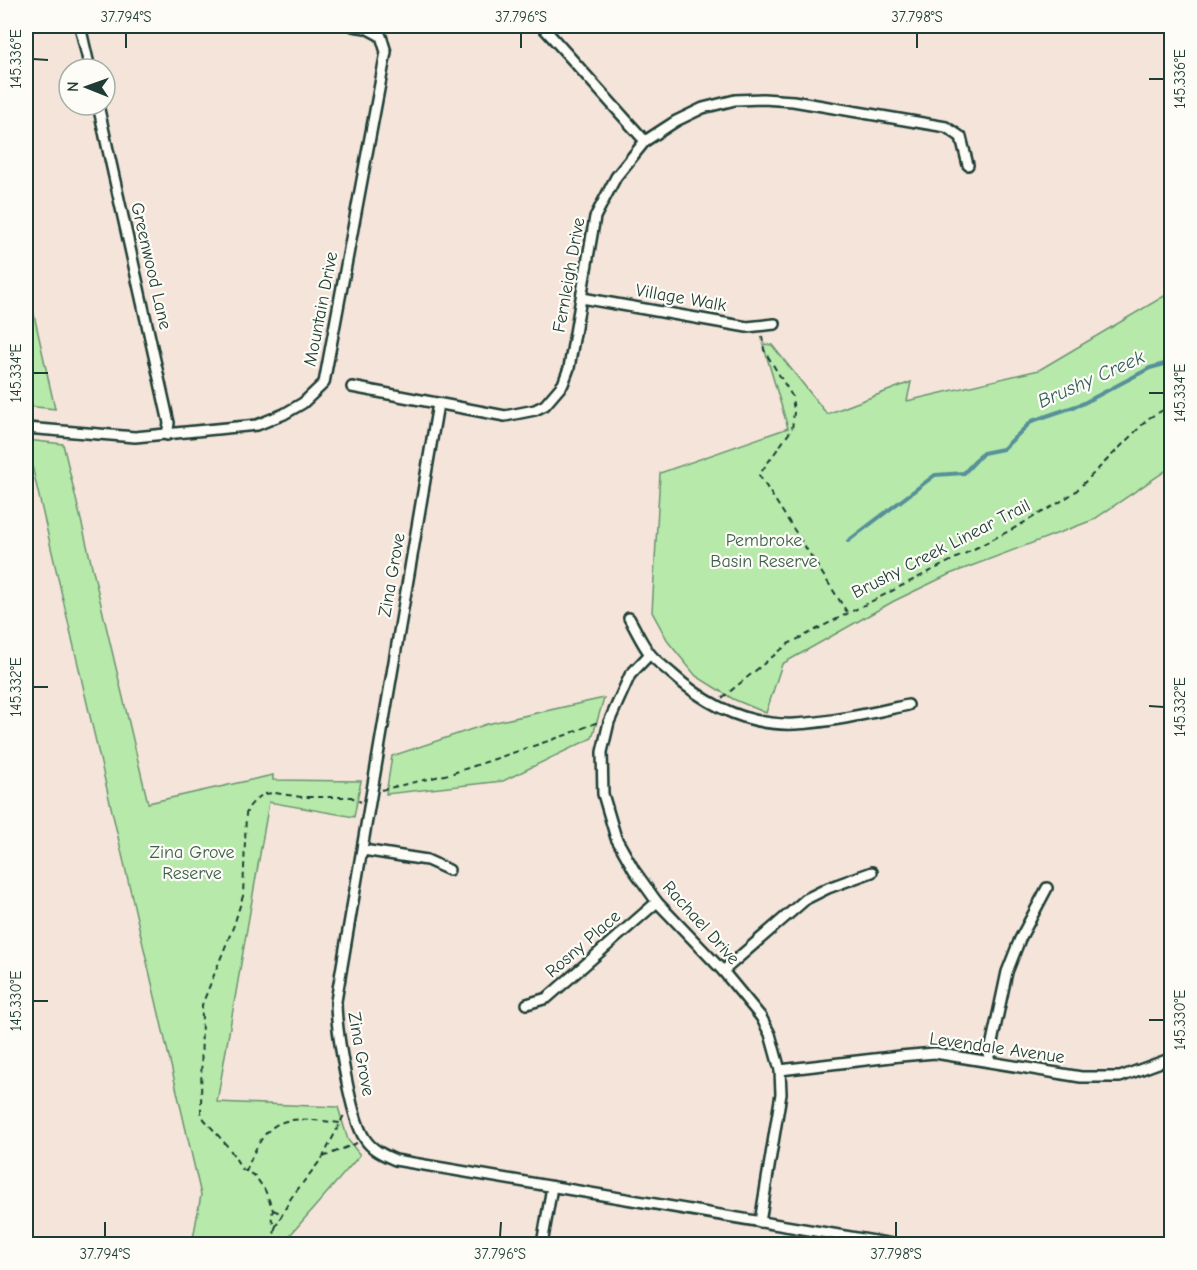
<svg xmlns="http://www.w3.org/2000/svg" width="1197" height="1270" viewBox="0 0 1197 1270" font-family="'Comic Neue',sans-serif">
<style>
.green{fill:#b6e9aa;stroke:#6a936f;stroke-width:1.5}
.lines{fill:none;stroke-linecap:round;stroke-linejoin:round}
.stream{stroke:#579099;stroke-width:4}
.minor-casing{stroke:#1f3d34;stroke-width:14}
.path{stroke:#1f3d34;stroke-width:2;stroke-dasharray:6 4.5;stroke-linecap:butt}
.minor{stroke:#fdfcf7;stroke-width:9}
.ticks{fill:none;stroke:#1f3d34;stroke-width:2}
.labels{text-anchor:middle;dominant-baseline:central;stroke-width:4.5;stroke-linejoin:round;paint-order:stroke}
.street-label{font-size:18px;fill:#1f3d34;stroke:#fdfcf7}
.park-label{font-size:18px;fill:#3d5f4c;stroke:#fdfcf7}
.water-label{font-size:20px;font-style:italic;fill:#36605e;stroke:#fdfcf7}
.neatline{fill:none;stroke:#1f3d34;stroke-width:2}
.ticks-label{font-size:15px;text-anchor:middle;fill:#1f3d34}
</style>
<rect width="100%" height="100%" fill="#f5e4da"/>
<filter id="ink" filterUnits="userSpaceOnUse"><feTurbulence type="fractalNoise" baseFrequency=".0167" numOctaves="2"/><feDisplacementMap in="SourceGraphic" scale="12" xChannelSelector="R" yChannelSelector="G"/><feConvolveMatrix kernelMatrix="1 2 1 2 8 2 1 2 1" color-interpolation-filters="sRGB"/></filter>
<g filter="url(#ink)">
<!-- green -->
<g class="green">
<polygon points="26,279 55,409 56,409 26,406"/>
<polygon points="1171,292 1171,467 1093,520 950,574 894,601 782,664 766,713 733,699 696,676 669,643 652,612 660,473 788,428 763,344 772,345 827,414 911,382 907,401 1039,370"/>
<polygon points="26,440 63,444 148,803 273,775 273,780 361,781 354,817 269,802 217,1102 338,1107 348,1140 360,1155 285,1241 285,1244 192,1244 201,1195"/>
<polygon points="604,698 592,738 503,781 386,794 392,756 487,724"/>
</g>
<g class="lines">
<!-- stream -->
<polyline class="stream" points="848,541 935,475 964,473 983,453 1003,449 1032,421 1082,404 1150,368 1172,362"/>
<defs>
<g id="minor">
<polyline points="80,26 90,69"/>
<polyline points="542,26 645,141"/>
<polyline points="98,105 169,423 167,435"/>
<polyline points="582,298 747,327 775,324"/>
<polyline points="352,387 505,416 535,410 545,405 563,384 569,368 595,217 616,177 645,141 676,121 703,108 735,100 763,99 793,101 946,127 961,137 968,165"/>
<path d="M438,404l-102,597c0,27 14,116 29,138 7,11 19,16 30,21l497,84"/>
<polyline points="26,428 135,437 257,425 284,414 303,403 324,383 386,52 381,36 366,28 353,26"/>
<path d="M629,618c7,12 13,26 21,36 6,7 14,13 21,19 34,31 76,53 124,51 38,-2 76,-11 113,-19"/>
<polyline points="650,654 630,675 609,722 602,752 603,794 616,838 634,870 657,902 723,971 761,1017 770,1034 780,1070 781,1094 760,1222"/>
<polyline points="363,850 427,860 449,870"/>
<polyline points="723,971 806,899 828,888 872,872"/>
<polyline points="527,1004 547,998 657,902"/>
<polyline points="988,1061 1007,972 1020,939 1047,888"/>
<polyline points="780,1070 900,1056 935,1053 1081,1077 1120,1077 1172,1058"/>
<polyline points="542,1244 552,1187"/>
</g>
</defs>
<!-- minor casing -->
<use href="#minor" class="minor-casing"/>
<!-- path -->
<g class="path">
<polyline points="762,336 764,350 792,396 794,412 792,429 759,475 847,612"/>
<polyline points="722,698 788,644 1011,530 1060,502 1075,492 1149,418 1172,405"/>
<polyline points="381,790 453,773 566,735 598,722"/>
<polyline points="323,1157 357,1143"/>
<path d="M246,1172c21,-58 38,-56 94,-49"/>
<polyline points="273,1210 283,1214"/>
<polyline points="275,1228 291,1198 323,1157 344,1115"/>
<polyline points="273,1244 275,1228 271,1217 273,1210 265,1190 255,1176 242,1169 229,1148 204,1119 201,1112 202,1005 234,925 243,896 246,814 249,807 256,799 264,794 275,793 301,797 351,797 361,802"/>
</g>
<!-- minor -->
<use href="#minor" class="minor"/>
</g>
</g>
<!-- ticks -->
<path class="ticks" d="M126,48v-15M521,48v-15M917,48v-15M33,59l15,1M1149,79h15M33,373h15M1149,393h15M33,687h15M1149,706l15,1M33,1001h15M1149,1020h15M105,1237v-15M500,1237l1,-15M896,1237v-15"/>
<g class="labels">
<!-- street labels -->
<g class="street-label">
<text transform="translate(151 266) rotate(77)">Greenwood Lane</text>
<text transform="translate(569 275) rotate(-80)">Fernleigh Drive</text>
<text transform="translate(681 298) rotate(10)">Village Walk</text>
<text transform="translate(321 309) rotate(-79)">Mountain Drive</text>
<text transform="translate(941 549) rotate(-27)">Brushy Creek Linear Trail</text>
<text transform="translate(392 575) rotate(-80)">Zina Grove</text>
<text transform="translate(701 923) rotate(48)">Rachael Drive</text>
<text transform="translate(583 944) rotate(-41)">Rosny Place</text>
<text transform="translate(997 1048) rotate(8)">Levendale Avenue</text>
<text transform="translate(361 1054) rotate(80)">Zina Grove</text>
</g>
<!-- park labels -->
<g class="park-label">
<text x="764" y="540">Pembroke<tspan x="764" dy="21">Basin Reserve</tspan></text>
<text x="192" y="852">Zina Grove<tspan x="192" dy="21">Reserve</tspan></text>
</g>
<!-- water labels -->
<g class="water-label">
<text transform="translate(1091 379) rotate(-24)">Brushy Creek</text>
</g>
</g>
<!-- margin -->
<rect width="1197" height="1270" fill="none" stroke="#fdfcf7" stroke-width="66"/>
<!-- north arrow -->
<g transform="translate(87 87) rotate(271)"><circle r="28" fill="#fdfcf7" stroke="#a4b0a9" stroke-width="1.5"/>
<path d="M0-4.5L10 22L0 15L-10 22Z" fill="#1f3d34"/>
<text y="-9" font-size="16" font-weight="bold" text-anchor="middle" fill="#1f3d34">N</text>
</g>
<rect x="33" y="33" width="1131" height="1204" class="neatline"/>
<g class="ticks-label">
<text x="126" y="22">37.794°S</text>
<text x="521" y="22">37.796°S</text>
<text x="917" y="22">37.798°S</text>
<text transform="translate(16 59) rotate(-90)" y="5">145.336°E</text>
<text transform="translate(1180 79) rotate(-90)" y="5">145.336°E</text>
<text transform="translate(16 373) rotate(-90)" y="5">145.334°E</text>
<text transform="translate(1180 393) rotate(-90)" y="5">145.334°E</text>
<text transform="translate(16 687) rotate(-90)" y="5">145.332°E</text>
<text transform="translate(1180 707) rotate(-90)" y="5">145.332°E</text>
<text transform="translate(16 1001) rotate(-90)" y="5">145.330°E</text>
<text transform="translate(1180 1020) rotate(-90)" y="5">145.330°E</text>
<text x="105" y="1259">37.794°S</text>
<text x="500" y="1259">37.796°S</text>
<text x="896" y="1259">37.798°S</text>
</g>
</svg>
